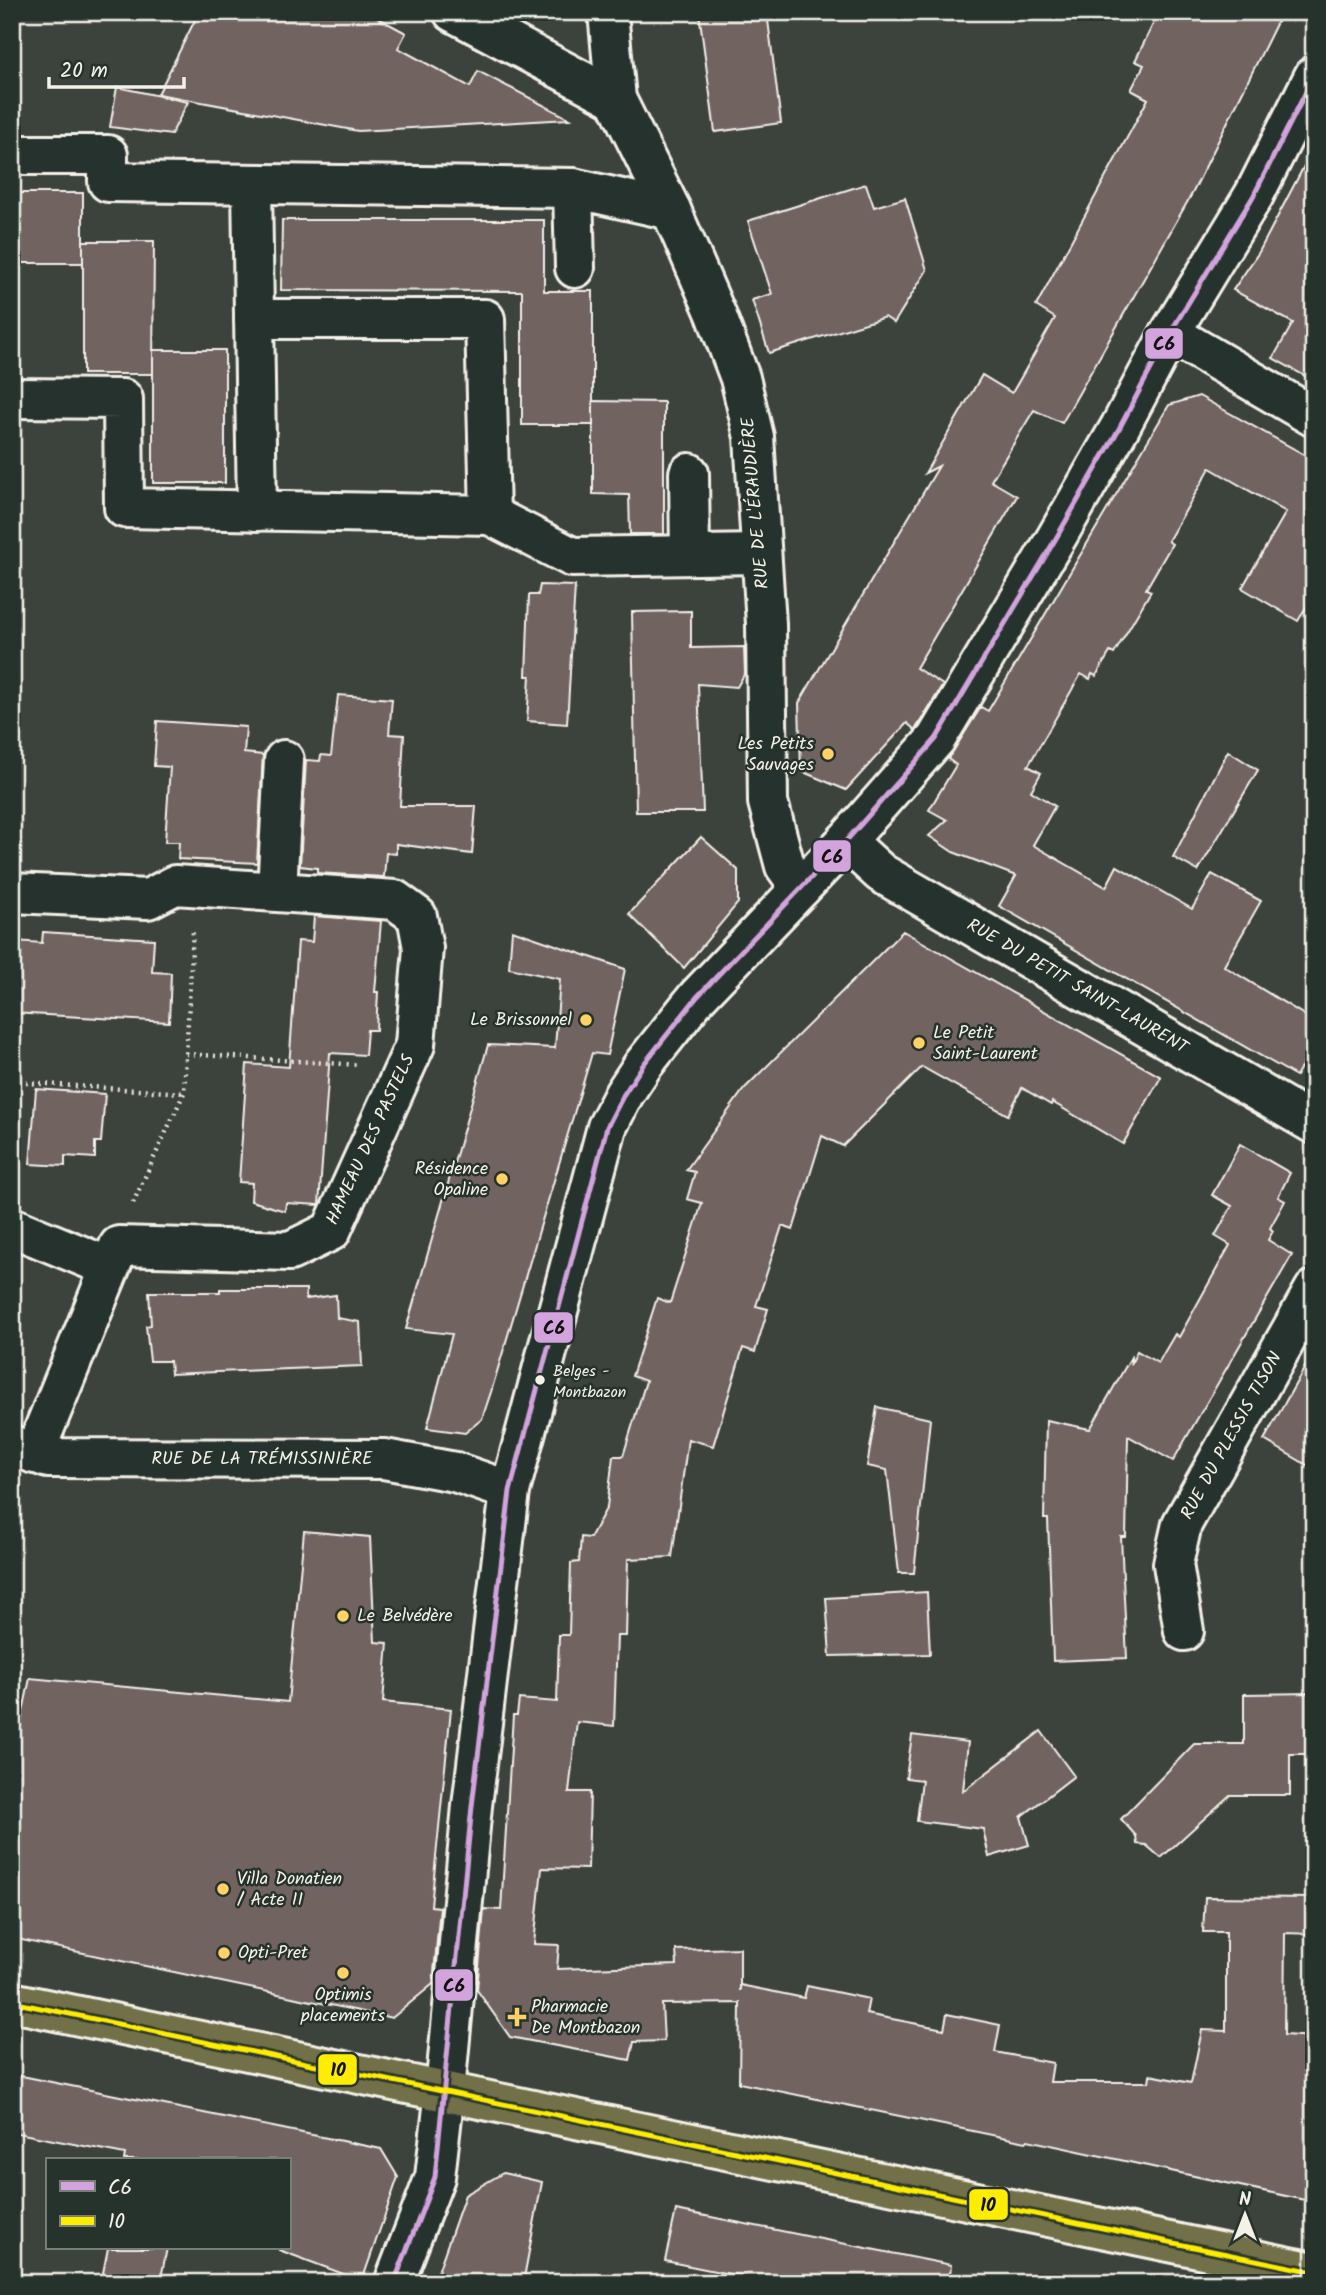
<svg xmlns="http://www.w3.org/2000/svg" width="1326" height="2295" viewBox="0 0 1326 2295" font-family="Kalam,sans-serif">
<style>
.building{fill:#71645e;stroke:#f4f1e8;stroke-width:2}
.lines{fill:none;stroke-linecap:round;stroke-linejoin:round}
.minor-casing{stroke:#f4f1e8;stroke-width:44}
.major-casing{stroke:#f4f1e8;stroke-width:44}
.path{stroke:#f4f1e8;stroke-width:4.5;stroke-dasharray:2 5;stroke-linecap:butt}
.minor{stroke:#26332d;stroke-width:38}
.major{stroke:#71704a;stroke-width:38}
.bus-1-casing{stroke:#26332d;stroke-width:10}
.bus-2-casing{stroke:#26332d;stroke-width:10}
.bus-1{stroke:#d2a3dc;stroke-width:5}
.bus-2{stroke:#ffed00;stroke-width:5}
.poi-dot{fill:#ffd166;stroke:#26332d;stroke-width:2.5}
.bus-dot{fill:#f4f1e8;stroke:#26332d;stroke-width:2.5}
.labels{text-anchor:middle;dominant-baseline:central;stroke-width:5;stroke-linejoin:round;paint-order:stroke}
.bus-label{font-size:16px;fill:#f4f1e8;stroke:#26332d;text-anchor:start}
.street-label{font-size:18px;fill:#f4f1e8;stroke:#26332d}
.poi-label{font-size:18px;fill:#f4f1e8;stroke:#26332d;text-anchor:start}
.line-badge{stroke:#26332d;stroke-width:2.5}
.pale-badge-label{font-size:19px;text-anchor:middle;font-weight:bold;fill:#111}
</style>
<rect width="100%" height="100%" fill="#3c423c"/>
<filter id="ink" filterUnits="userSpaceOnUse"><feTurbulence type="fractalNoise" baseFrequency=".0143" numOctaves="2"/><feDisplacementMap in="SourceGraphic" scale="14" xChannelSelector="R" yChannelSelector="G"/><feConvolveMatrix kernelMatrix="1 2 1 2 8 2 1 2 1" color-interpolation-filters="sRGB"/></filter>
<g filter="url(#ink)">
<!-- building -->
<g class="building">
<polygon points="199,12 367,12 406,33 398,48 470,87 478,71 570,119 358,131 158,94"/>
<polygon points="699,12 767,12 781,123 715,132"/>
<polygon points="1159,12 1282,12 1193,192 1062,423 1034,410 991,481 1017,496 916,668 943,685 915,730 907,723 846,790 801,771 799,703 939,466 925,473 982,375 1012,393 1055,318 1036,306 1148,99 1131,90 1144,65 1135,61"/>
<polygon points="117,87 188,102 171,135 110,127"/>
<polygon points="1314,147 1314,381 1273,358 1293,323 1233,290 1259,252"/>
<polygon points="866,184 874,207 905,198 927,270 894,323 885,317 769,353 752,300 772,294 748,221"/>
<rect x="12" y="193" width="71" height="70"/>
<polygon points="282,220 544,220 544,291 593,291 593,425 522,425 522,291 281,290"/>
<polygon points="83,241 154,241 153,374 83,374"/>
<rect x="153" y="350" width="72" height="133"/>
<polygon points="1199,396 1314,460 1314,594 1298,621 1242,588 1286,512 1210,468 1168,541 1172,544 1146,589 1151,591 1114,654 1110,652 1096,676 1092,674 1090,679 1081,674 1028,766 1041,773 1031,791 1055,806 1033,845 1106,887 1117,866 1192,909 1212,874 1261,901 1224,966 1314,1021 1314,1045 1296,1076 999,906 1016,876 953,852 929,836 947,820 929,810 956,765 948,759 981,707 988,711 1169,405"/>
<polygon points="593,401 664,402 664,534 630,534 629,495 593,494"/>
<polygon points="540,585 575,586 567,724 527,721 530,676 526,676 529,595 538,595"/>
<polygon points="691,611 691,648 744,647 745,673 737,687 698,684 703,812 636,812 632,612"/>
<polygon points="338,695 392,699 389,734 404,735 400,806 476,806 472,854 396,844 396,854 386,853 384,877 317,873 317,868 300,866 306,760 320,761 321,755 331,756"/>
<polygon points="157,721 246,727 244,753 263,755 257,863 178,859 179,842 165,842 170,767 154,766"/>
<polygon points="1228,751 1258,770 1198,871 1173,857"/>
<polygon points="701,837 738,870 738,903 684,968 629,914"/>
<polygon points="314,916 381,921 375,992 378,992 376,1030 367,1030 365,1055 330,1053 319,1205 286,1203 285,1211 251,1201 252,1183 239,1182 247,1064 289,1067 298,941 312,942"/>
<polygon points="512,930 625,969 607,1055 592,1053 491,1392 482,1419 465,1433 427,1428 452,1334 406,1329 488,1045 555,1048 560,979 509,968"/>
<polygon points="903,931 1161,1077 1123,1144 1052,1102 1051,1105 1022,1088 1008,1115 922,1067 843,1146 822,1136 793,1230 782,1226 756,1306 768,1309 755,1352 743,1348 713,1446 688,1439 672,1557 628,1559 626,1636 617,1636 614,1726 577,1722 569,1792 590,1792 588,1869 542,1868 534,1944 559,1945 557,1969 677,1965 676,1950 740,1948 740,1991 740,1985 804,1998 807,1986 869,1999 866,2014 944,2029 947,2014 1000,2025 995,2052 1053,2063 1050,2082 1149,2082 1150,2075 1191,2083 1202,2030 1226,2031 1226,1932 1203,1932 1205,1897 1314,1898 1314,1934 1285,1933 1284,2035 1314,2037 1314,2202 1028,2140 1026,2142 739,2083 740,2003 662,2004 664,2041 634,2042 630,2060 510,2037 477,1990 484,1909 501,1910 513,1715 517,1715 519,1699 557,1702 559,1635 569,1635 571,1563 579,1562 581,1537 590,1538 607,1507 613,1456 623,1456 646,1381 632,1376 657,1298 670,1303 702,1203 687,1199 695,1172 686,1170 744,1089"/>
<polygon points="43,932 154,939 152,972 171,973 169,1022 12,1013 12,954 14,954 16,941 42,943"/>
<polygon points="36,1089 105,1094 101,1142 95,1142 95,1158 65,1156 65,1166 30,1164"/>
<polygon points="1240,1144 1290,1173 1278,1197 1285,1201 1270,1228 1273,1231 1268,1240 1292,1255 1173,1461 1128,1436 1126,1537 1121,1537 1127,1658 1053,1661 1048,1519 1044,1519 1046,1420 1090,1429 1131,1357 1131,1364 1137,1351 1158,1363 1175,1334 1179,1337 1230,1245 1215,1236 1232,1206 1212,1195"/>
<polygon points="220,1289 306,1289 306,1299 336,1295 337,1318 360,1322 362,1366 171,1374 170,1361 150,1361 146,1326 151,1325 149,1292 220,1292"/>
<polygon points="1314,1351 1314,1469 1264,1440"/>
<polygon points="877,1407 930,1419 914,1573 899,1573 887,1470 867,1466"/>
<polygon points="304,1531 370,1537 375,1642 388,1643 383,1702 451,1709 431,1906 440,1907 433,1984 392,2018 12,1938 12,1764 30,1678 288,1702"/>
<polygon points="927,1592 930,1654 830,1656 826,1598"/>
<polygon points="1314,1693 1314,1754 1290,1754 1290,1795 1230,1795 1161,1858 1146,1845 1137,1844 1136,1836 1121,1819 1194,1744 1244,1744 1244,1694"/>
<polygon points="1041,1731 1074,1776 1021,1817 1029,1845 989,1857 983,1829 917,1821 922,1780 906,1778 912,1735 968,1742 963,1791"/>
<polygon points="12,2074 381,2149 398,2177 362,2281 279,2250 279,2248 289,2248 289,2160 124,2160 125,2154 12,2132"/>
<polygon points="503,2173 542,2182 524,2278 499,2274 497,2283 434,2283 465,2195"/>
<polygon points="676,2210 951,2265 949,2283 774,2283 665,2261"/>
<polygon points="108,2248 167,2248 160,2283 101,2283"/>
</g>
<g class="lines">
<defs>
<g id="minor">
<polyline points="453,12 616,99"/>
<polyline points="608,12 616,99 671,210 716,314 740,378 754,437 766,624 768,802 785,866 801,888"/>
<polyline points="12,155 108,155 108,182 573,188 671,210"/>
<polyline points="252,184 257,511"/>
<polyline points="573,188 575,268"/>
<polyline points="254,319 485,319 490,515"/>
<polyline points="1170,333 1314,417"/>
<polyline points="12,398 123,399 124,508 490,515 572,557 761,554"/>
<polyline points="689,473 690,555"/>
<polyline points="846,841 881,873 1314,1124"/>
<polyline points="277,891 284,760"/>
<polyline points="12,893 148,899 175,885 395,900 417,916 423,948 415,1045 331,1231 290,1251 119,1246 34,1454"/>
<polyline points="12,1227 109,1267"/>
<polyline points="12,1445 48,1458 384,1459 455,1472 510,1491"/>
<polyline points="1184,1631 1173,1564 1182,1524 1314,1290"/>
<polyline points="394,2283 435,2177 445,2091 472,1806 510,1491 607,1127 624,1094 643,1065 697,997 846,841 936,739 1055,540 1120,427 1170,333 1254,195 1314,76"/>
</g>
<polyline id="major" points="12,2002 1314,2272"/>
</defs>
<!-- minor casing -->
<use href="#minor" class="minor-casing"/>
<!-- major casing -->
<use href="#major" class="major-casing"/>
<!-- path -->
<g class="path">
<polyline points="186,1054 360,1065"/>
<polyline points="12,1082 184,1093"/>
<polyline points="133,1203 184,1093 193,930"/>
</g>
<!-- minor -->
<use href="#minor" class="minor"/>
<!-- major -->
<use href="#major" class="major"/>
<defs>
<polyline id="bus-1" points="394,2283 435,2177 472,1806 510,1491 607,1127 624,1094 643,1065 697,997 846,841 936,739 1055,540 1120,427 1170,333 1254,195 1314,76"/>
<polyline id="bus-2" points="12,2002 1314,2272"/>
</defs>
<!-- bus-1 casing -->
<use href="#bus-1" class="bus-1-casing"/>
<!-- bus-2 casing -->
<use href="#bus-2" class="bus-2-casing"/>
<!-- bus-1 -->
<use href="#bus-1" class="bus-1"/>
<!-- bus-2 -->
<use href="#bus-2" class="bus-2"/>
</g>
</g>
<!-- markers -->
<g class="poi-dot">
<circle cx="828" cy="754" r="7"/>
<circle cx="586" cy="1020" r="7"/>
<circle cx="919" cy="1043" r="7"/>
<circle cx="502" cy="1179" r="7"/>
<circle cx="343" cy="1616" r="7"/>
<circle cx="223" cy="1889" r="7"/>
<circle cx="224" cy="1953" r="7"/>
<circle cx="343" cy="1973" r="7"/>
<path d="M513.5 2006.5h7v7h7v7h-7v7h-7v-7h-7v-7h7z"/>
</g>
<circle class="bus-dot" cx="540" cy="1380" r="6"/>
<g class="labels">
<!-- bus labels -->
<g class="bus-label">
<text x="553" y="1371">Belges -<tspan x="553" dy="21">Montbazon</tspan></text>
</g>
<!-- street labels -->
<g class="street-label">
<text transform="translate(756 503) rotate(-95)">RUE DE L'ÉRAUDIÈRE</text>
<text transform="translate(1077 987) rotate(30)">RUE DU PETIT SAINT-LAURENT</text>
<text transform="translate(371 1140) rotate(-65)">HAMEAU DES PASTELS</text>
<text transform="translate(1232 1436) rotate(-61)">RUE DU PLESSIS TISON</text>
<text x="262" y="1459">RUE DE LA TRÉMISSINIÈRE</text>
</g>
<!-- poi labels -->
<g class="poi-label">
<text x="814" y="744" text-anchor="end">Les Petits<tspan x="814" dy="21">Sauvages</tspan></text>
<text x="572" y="1020" text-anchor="end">Le Brissonnel</text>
<text x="933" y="1033">Le Petit<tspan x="933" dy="21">Saint-Laurent</tspan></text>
<text x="488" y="1169" text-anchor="end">Résidence<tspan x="488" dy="21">Opaline</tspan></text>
<text x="357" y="1616">Le Belvédère</text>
<text x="237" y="1879">Villa Donatien<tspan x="237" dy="21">/ Acte II</tspan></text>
<text x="238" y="1953">Opti-Pret</text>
<text x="343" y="1995" text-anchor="middle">Optimis<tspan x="343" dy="21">placements</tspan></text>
<text x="531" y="2007">Pharmacie<tspan x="531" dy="21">De Montbazon</tspan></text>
</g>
</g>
<g class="line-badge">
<rect x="1144" y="327" width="40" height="33" rx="7" fill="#d2a3dc"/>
<rect x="812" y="839" width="40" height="34" rx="7" fill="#d2a3dc"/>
<rect x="533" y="1311" width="41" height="33" rx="7" fill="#d2a3dc"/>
<rect x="434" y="1968" width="40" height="34" rx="7" fill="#d2a3dc"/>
<rect x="317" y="2053" width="41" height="33" rx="7" fill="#ffed00"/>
<rect x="968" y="2188" width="41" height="33" rx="7" fill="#ffed00"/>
</g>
<g class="pale-badge-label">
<text x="1164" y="350">C6</text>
<text x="832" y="863">C6</text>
<text x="554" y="1334">C6</text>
<text x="454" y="1992">C6</text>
<text x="338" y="2076">10</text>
<text x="988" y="2211">10</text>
</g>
<!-- margin -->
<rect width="1326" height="2295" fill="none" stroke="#26332d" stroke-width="42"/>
<rect x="21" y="21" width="1284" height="2253" fill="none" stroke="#f4f1e8" stroke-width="2.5" filter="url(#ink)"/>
<!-- legend -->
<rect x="46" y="2158" width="245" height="91" fill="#26332d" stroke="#787f78" stroke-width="2"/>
<rect x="60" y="2181" width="35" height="10" fill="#d2a3dc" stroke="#787f78" stroke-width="2"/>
<text x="108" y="2194" font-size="21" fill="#f4f1e8">C6</text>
<rect x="60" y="2216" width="35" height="10" fill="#ffed00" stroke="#787f78" stroke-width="2"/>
<text x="108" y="2228" font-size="21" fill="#f4f1e8">10</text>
<!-- north arrow -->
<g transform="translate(1245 2215)" stroke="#26332d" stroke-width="5" paint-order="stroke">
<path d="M0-5L12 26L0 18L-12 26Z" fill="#f4f1e8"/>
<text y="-10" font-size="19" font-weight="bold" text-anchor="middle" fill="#f4f1e8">N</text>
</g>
<!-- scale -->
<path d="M49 77v10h135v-10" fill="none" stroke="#f4f1e8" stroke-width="3.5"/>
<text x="60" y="77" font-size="21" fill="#f4f1e8" stroke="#26332d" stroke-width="5" paint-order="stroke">20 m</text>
</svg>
